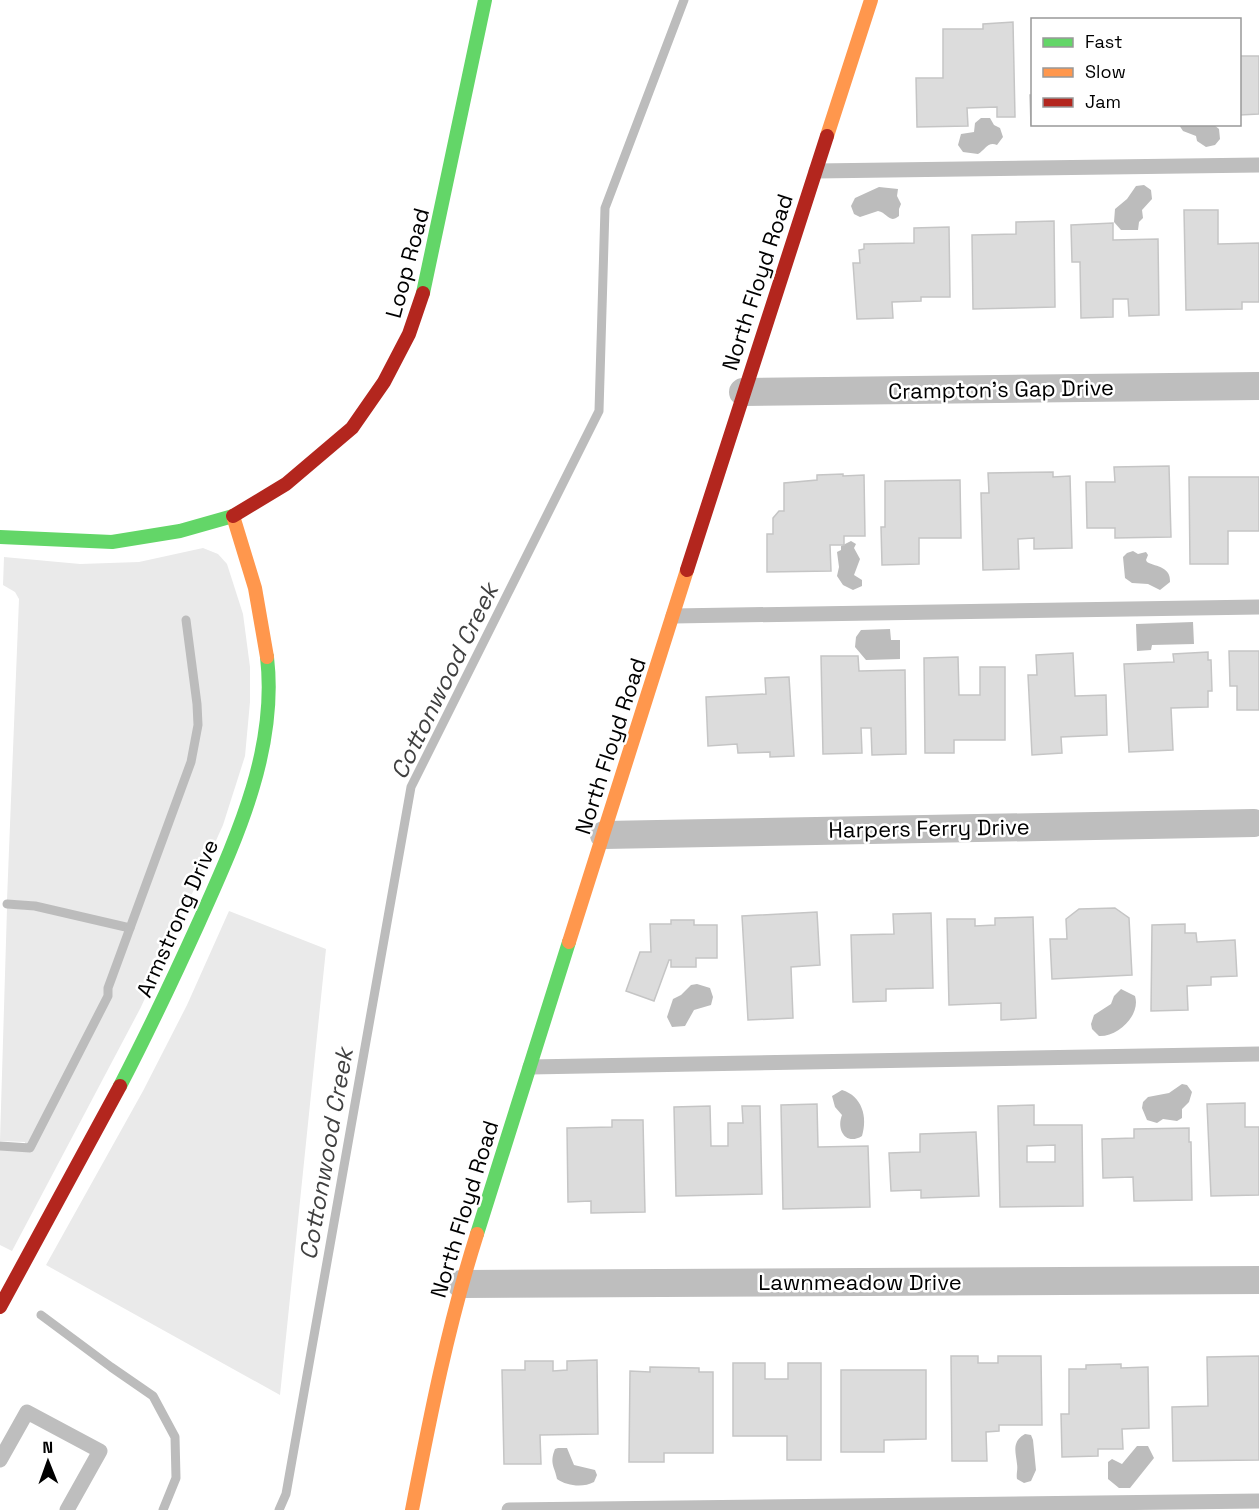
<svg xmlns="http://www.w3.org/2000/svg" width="1259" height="1510" viewBox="0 0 1259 1510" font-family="'Space Grotesk',sans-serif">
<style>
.green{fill:#eaeaea}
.water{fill:#bcbcbc}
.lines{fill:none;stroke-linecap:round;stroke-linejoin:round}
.stream{stroke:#bcbcbc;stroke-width:9}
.building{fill:#dcdcdc;stroke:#c5c5c5;stroke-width:1.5;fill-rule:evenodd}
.lane{stroke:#bebebe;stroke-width:15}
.street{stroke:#bebebe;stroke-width:28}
.fast{stroke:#63d668;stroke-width:14}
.slow{stroke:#ff974d;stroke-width:14}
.jam{stroke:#b3261e;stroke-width:14}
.labels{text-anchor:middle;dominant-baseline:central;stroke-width:5;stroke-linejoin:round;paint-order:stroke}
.street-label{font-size:22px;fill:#000;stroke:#fff}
.water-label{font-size:24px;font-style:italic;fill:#404040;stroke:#fff}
</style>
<rect width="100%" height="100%" fill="#fff"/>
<!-- green -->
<g class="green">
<polygon points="203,548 218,554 227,564 243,614 250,667 250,702 245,756 223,825 141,1007 12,1251 0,1245 0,1149 25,1151 25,1142 0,1141 7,908 34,910 34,902 7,900 19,599 15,592 3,585 4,557 80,564 139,562"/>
<polygon points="229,911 326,949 280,1395 46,1265 143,1091 187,1005"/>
</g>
<!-- water -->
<g class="water">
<path d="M981,118h9l4,7 6,3 3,9 -6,8c-9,-4 -12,5 -19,9l-15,-2 -5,-7 3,-11 13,-2 1,-9z"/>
<polygon points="1179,125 1214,125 1219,129 1220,139 1215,145 1206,147 1197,141 1196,136 1183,131"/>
<polygon points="1144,185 1151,190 1152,199 1142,210 1143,218 1139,222 1138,230 1121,230 1114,222 1115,209 1127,199 1136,186"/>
<path d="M879,187l19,2 -1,7 4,8 -2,5v7c-10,8 -11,-3 -21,-5l-18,6 -6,-3 -3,-8 4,-8z"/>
<polygon points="851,541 856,544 854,548 860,559 854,575 862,580 862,586 853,590 843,585 837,576 839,567 837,552 841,550 841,546"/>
<path d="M1133,551l5,3 8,-2 2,3 -2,5 1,2c10,5 24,5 23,20l-10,8 -12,-6 -16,-1 -7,-5 -2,-21 4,-4z"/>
<polygon points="1193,622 1194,644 1152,645 1151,650 1137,651 1136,624"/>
<polygon points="890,629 891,640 900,640 900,659 866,660 855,647 856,637 861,630"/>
<polygon points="697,984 710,988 713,997 711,1005 694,1010 685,1026 672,1027 667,1017 673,999 681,995 691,985"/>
<path d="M1121,989l14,7c6,19 -17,41 -36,40l-7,-7 -1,-5 3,-9 17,-11 3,-8z"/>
<polygon points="1182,1084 1187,1085 1192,1092 1189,1102 1182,1109 1182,1118 1177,1121 1163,1119 1157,1123 1147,1120 1142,1108 1143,1102 1148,1097 1169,1093"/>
<path d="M842,1090c20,6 26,27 20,46 -16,10 -26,-6 -20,-21l-7,-8 -3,-11z"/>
<path d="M1025,1434l6,1 2,5 3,30 -5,11 -7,2 -7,-4c-1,-5 1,-9 0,-15 -1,-12 -6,-22 8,-30z"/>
<polygon points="1137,1446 1148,1446 1154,1458 1130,1488 1119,1488 1108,1479 1108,1462 1112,1459 1122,1464"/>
<path d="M558,1448h9l7,17 21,5 2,5 -3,7c-11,6 -27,4 -37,-3 -2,-12 -8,-15 -2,-30z"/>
</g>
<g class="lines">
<!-- stream -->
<g class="stream">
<polyline points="7,904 35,906 130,928"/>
<polyline points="0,1146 30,1148 108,996 108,988 191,762 198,725 197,704 186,620"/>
<polyline points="41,1315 111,1367 153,1396 175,1437 176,1478 163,1510"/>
<polyline points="279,1510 286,1494 411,787 599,411 605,208 684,0"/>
</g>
</g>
<!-- building -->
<g class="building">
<polygon points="1013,22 1015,117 997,117 997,107 967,108 968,126 917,127 916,78 943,78 943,29 983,29 983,24"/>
<polygon points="1240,56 1259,56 1259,114 1240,115"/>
<polygon points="1030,95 1032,95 1032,124 1048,124 1031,125"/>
<polygon points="1184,210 1218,210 1218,244 1259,243 1259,302 1242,302 1242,309 1186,310"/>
<polygon points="1054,221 1055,307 973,309 972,235 1016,234 1016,222"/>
<polygon points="1113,223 1113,240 1158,239 1159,315 1129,316 1128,299 1113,299 1113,317 1081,318 1080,262 1072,262 1071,225"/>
<polygon points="949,227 950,297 921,297 921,301 892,302 893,318 857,319 853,263 860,263 859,250 864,249 864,244 914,243 914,228"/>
<polygon points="1169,466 1171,537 1115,538 1115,528 1087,528 1086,482 1115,482 1114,467"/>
<polygon points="1053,472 1053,477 1070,476 1072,548 1034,549 1034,538 1018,539 1019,569 983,570 981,493 989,493 988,473"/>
<polygon points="843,474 843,476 864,475 865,536 844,536 844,545 830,545 831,571 767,572 767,534 773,534 773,518 779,511 784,511 784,483 817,480 817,475"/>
<polygon points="1189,477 1259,477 1259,531 1228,531 1228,564 1190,564"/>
<polygon points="960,480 961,538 919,538 919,564 882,565 881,527 885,527 885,481"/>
<polygon points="1229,651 1259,651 1259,710 1237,710 1237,686 1230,686"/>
<polygon points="1208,652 1208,660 1211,660 1212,691 1208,691 1208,707 1171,708 1173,750 1129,752 1124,664 1174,662 1173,654"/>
<polygon points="1073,653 1075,696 1106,695 1107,735 1061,737 1062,753 1032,755 1028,675 1037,675 1036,655"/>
<polygon points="821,656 858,656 859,671 905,670 906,754 872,755 871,728 861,728 862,753 823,754"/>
<polygon points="958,657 959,695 980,695 980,667 1005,667 1005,740 954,740 954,753 925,753 924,658"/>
<polygon points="789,677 794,756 770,757 770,752 738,753 737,744 708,746 706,697 766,694 765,678"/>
<polygon points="1115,908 1129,918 1132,975 1052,979 1050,939 1067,939 1066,919 1079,909"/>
<polygon points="817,912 820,965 791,967 793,1018 748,1020 742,916"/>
<polygon points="931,913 933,988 886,989 886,1001 853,1002 851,935 894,934 893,914"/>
<polygon points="1033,917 1036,1018 1001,1020 1001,1003 949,1005 947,919 975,919 975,926 995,925 995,918"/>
<polygon points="671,920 694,920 694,925 717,925 717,958 696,958 696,967 671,967 671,960 669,960 654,1001 626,991 640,952 651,952 650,924 671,924"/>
<polygon points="1185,924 1185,933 1196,933 1197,942 1235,940 1237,976 1211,977 1211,985 1187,986 1188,1010 1151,1011 1152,925"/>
<polygon points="1245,1103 1245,1127 1259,1127 1259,1195 1211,1196 1207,1104"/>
<polygon points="817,1104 818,1147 868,1146 870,1207 783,1209 781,1105"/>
<path d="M1034,1105v20h48l1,81 -83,1 -2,-101zM1055,1145v17h-28v-16z"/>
<polygon points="710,1106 711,1146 728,1146 728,1123 743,1123 742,1106 760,1106 762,1194 676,1196 674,1107"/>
<polygon points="612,1120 643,1120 645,1212 591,1213 591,1201 568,1202 567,1128 612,1127"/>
<polygon points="1189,1128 1189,1142 1191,1142 1192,1200 1134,1201 1133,1177 1103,1178 1102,1139 1134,1138 1134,1129"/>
<polygon points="976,1132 979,1196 921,1198 921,1190 891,1191 889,1153 920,1152 920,1134"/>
<polygon points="951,1356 978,1356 978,1363 998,1363 998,1356 1041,1356 1042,1425 999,1425 999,1431 986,1432 987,1461 952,1461"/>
<polygon points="1259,1356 1259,1460 1173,1461 1172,1407 1208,1406 1207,1357"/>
<polygon points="597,1360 598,1434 540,1435 541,1464 504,1464 502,1370 525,1370 525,1361 553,1361 553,1371 567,1370 567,1361"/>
<polygon points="733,1363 765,1363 765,1379 788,1379 788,1363 821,1363 821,1460 787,1460 787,1436 733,1436"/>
<polygon points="1121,1364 1121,1368 1148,1367 1149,1428 1122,1429 1123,1449 1098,1449 1098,1456 1062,1457 1061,1414 1069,1414 1069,1369 1086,1369 1086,1365"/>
<polygon points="650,1367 699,1368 699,1372 713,1372 713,1453 664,1453 664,1462 629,1462 630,1371 650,1372"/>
<polygon points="841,1370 926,1370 926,1439 884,1440 884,1452 841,1452"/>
</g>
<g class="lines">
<!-- lane -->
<g class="lane">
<polyline points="816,171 1259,165"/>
<polyline points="673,616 1259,607"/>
<polyline points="530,1067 1259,1054"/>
<polyline points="0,1460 27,1412 100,1451 67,1510"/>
<polyline points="509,1510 1259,1501"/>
</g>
<!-- street -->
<g class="street">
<polyline points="743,392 1259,386"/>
<polyline points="604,835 1254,823"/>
<polyline points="461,1284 1259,1280"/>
</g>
<!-- fast -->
<g class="fast">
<polyline points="423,293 485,0"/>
<polyline points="0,537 112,542 180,531 233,516"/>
<path d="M120,1086c28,-54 54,-109 79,-164 37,-83 79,-172 68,-265"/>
<polyline points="477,1234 569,942"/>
</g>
<!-- slow -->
<g class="slow">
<polyline points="827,136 871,0"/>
<polyline points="233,516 255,588 267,657"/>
<polyline points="569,942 687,570"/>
<path d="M412,1510c18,-93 36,-185 65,-276"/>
</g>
<!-- jam -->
<g class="jam">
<polyline points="233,516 286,484 352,428 384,382 409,334 423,293"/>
<polyline points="687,570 827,136"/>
<polyline points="0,1307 120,1086"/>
</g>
</g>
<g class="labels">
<!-- street labels -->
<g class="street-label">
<text transform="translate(407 263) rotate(-75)">Loop Road</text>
<text transform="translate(757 282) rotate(-72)">North Floyd Road</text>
<text transform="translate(1001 389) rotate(-1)">Crampton's Gap Drive</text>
<text transform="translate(610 746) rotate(-72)">North Floyd Road</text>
<text transform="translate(929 828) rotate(-1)">Harpers Ferry Drive</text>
<text transform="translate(177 918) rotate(-66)">Armstrong Drive</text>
<text transform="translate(464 1209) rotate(-73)">North Floyd Road</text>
<text x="860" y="1282">Lawnmeadow Drive</text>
</g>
<!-- water labels -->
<g class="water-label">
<text transform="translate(444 681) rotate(-64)">Cottonwood Creek</text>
<text transform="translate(326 1154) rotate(-80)">Cottonwood Creek</text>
</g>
</g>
<!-- legend -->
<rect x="1031" y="18" width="210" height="108" fill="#ffffff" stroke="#999999" stroke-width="1.5"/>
<rect x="1043" y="38" width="30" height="9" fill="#63d668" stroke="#999999" stroke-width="1.5"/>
<text x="1085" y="48" font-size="18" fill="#000000">Fast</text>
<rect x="1043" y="68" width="30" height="9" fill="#ff974d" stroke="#999999" stroke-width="1.5"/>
<text x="1085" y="78" font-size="18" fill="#000000">Slow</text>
<rect x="1043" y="98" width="30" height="9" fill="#b3261e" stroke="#999999" stroke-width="1.5"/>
<text x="1085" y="108" font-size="18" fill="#000000">Jam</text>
<!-- north arrow -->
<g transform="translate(48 1462) rotate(359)" stroke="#ffffff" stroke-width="4.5" paint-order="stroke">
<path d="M0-4.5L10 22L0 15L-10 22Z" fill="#000000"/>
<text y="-9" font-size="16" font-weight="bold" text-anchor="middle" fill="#000000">N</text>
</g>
</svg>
